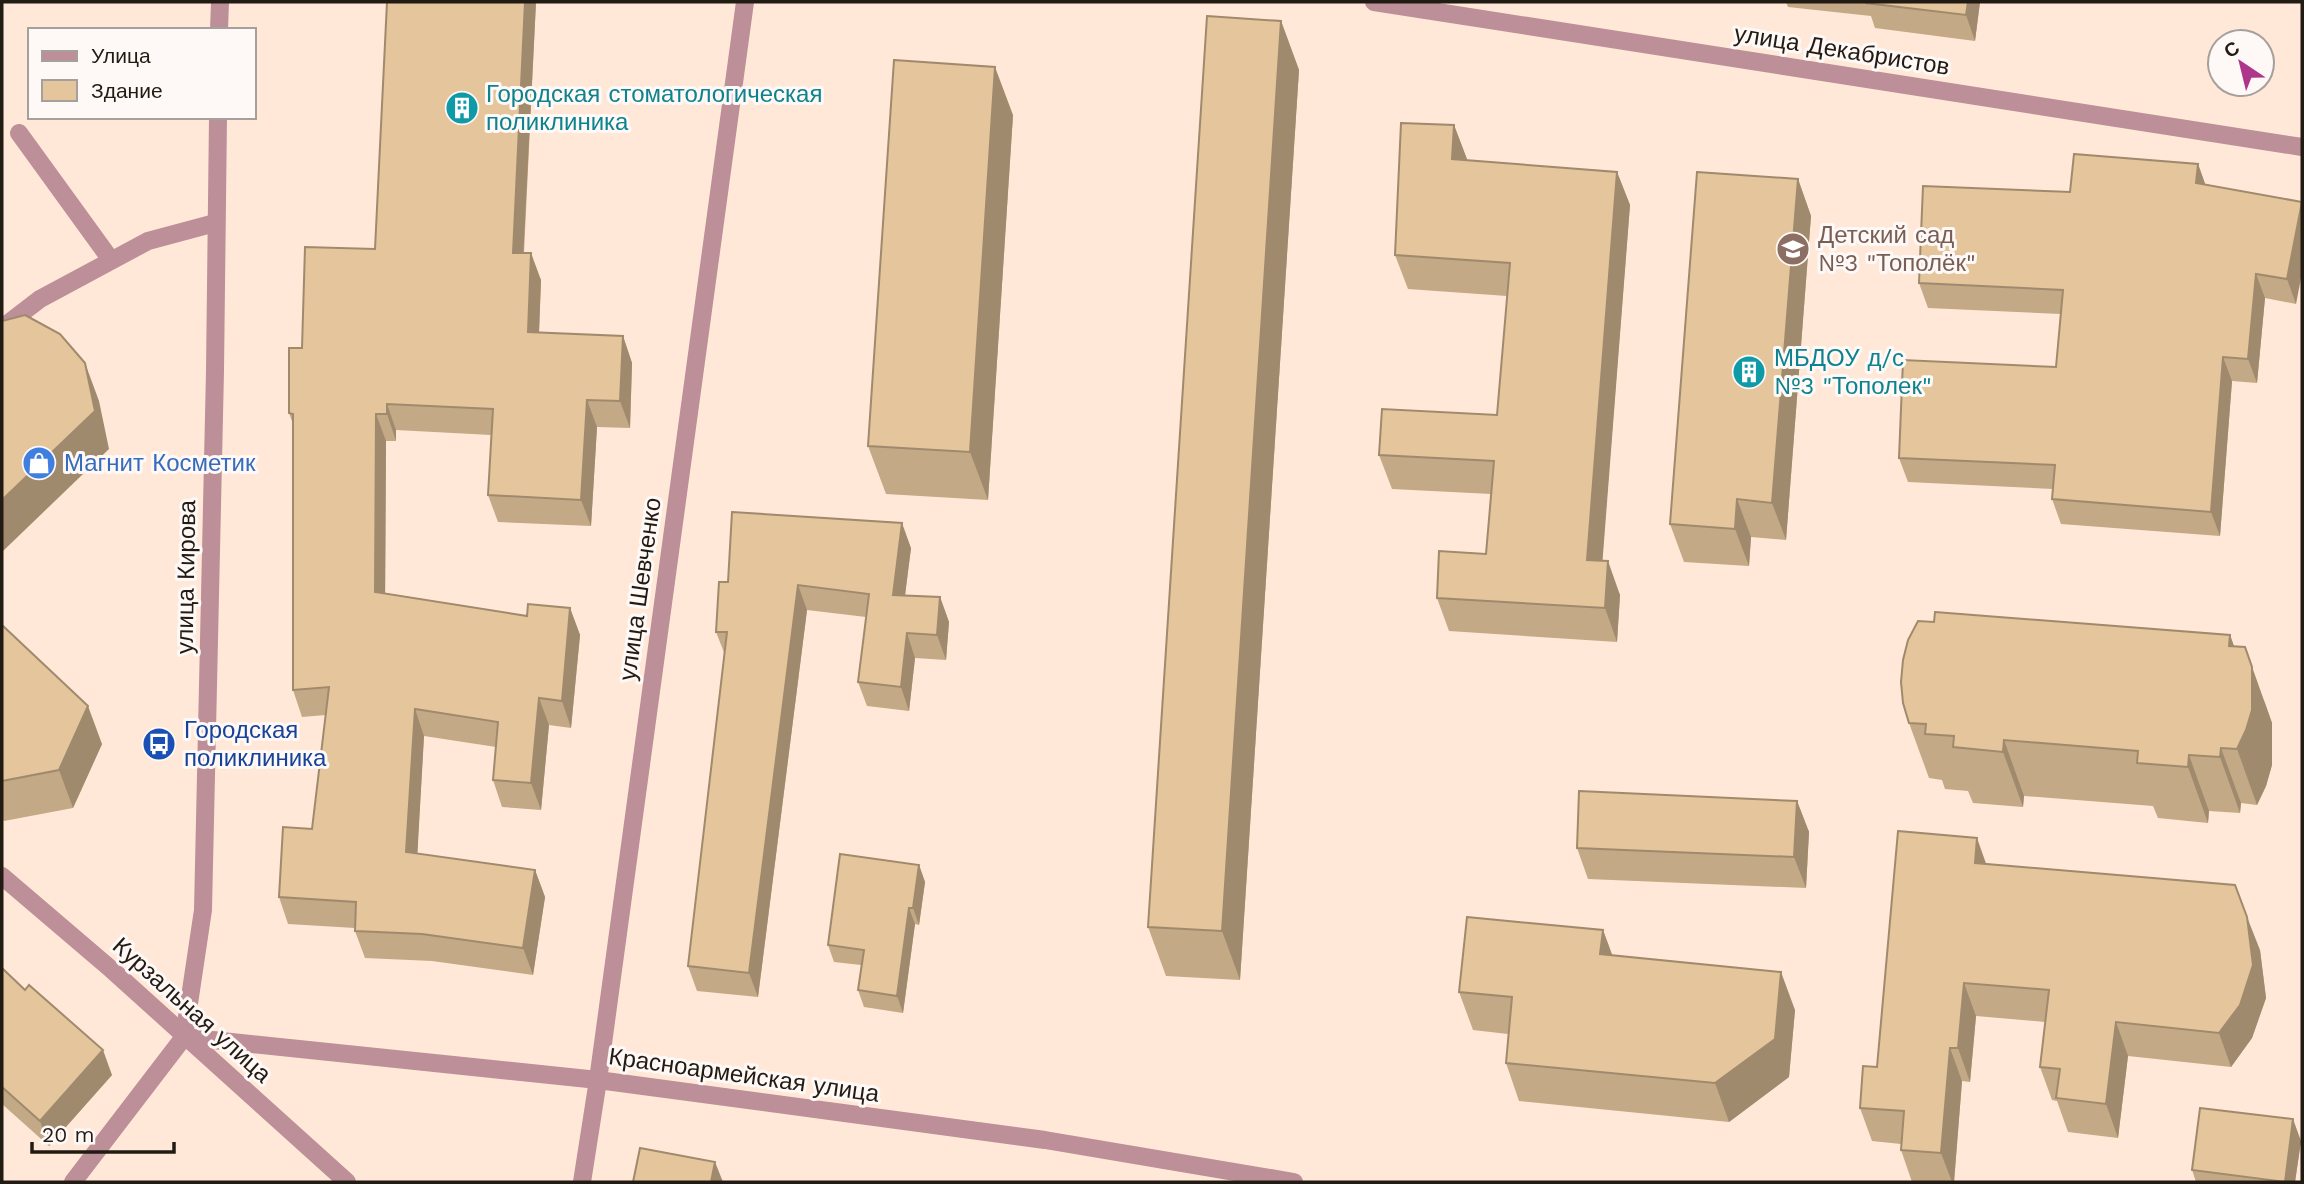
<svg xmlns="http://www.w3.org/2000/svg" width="2304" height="1184" viewBox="0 0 2304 1184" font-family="'Work Sans',sans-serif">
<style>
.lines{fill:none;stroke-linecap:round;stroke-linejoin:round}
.service{stroke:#bd8f99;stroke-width:18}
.minor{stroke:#bd8f99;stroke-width:18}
.tertiary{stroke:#bd8f99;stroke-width:18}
.wall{fill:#c4a986}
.shaded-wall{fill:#a08a6d}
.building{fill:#e4c59c;stroke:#a08a6d;stroke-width:2}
.labels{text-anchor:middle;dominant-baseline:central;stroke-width:6;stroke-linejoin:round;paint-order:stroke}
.street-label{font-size:24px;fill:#221b14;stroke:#fef9f6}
.culture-label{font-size:24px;fill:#0d838f;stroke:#fef9f6;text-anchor:start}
.education-label{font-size:24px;fill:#785e54;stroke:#fef9f6;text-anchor:start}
.shop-label{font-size:24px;fill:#366cbe;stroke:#fef9f6;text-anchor:start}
.transit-label{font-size:24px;fill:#164399;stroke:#fef9f6;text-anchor:start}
</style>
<rect width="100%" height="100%" fill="#ffe8d7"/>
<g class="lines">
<!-- service -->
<polyline class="service" points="19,133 111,260"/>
<!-- minor -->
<g class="minor">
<polyline points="1374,2 2302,147"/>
<polyline points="2,328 40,299 148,241 215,223"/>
<polyline points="2,876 112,970 347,1182"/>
<polyline points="184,1037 598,1080 1045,1140 1294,1182"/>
<polyline points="582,1182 598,1080 745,2"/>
</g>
<!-- tertiary -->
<g class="tertiary">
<polyline points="219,30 220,2"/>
<polyline points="73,1182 184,1037 203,910 215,371 218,117"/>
</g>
</g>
<!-- wall -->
<g class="wall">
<polygon points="536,2 524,253 541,280 539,333 623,336 632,363 630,428 597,427 591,526 498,522 488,495 491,435 396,430 396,441 386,441 385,593 527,616 570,608 580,635 571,728 549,725 541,810 502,807 493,780 496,747 424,736 417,854 535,870 545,897 533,975 432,961 365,958 355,931 355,928 288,924 279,897 312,829 326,715 302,717 293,690 293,424 289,413 302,348 375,249"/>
<polygon points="1786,2 1980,2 1975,41 1875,28 1871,16 1788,7"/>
<polygon points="1281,21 1299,70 1240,980 1166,976 1148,927"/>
<polygon points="1013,115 988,500 886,494 868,446"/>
<polygon points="1454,125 1467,160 1617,172 1630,205 1602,560 1620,595 1617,642 1449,631 1437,598 1486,554 1491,494 1392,489 1379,455 1497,415 1507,296 1408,289 1395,255"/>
<polygon points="2198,164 2205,184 2302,202 2296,304 2265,298 2257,383 2232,381 2220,536 2061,524 2052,499 2053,489 1908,482 1899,458 2056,367 2061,314 1928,308 1919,283 2070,192"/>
<polygon points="1798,179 1811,216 1786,540 1751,537 1749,566 1684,562 1670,524"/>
<polygon points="911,548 905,595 940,597 949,622 946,660 915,658 909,711 867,706 858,682 866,617 807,610 758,997 697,991 688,966 725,655 716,632 728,582"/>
<polygon points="2,625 102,744 73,808 4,821 2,819"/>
<polygon points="2230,635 2234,646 2265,703 2272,723 2272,765 2266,786 2257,805 2241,803 2240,813 2209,811 2208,823 2158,818 2153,806 2024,796 2023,807 1973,803 1968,791 1945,789 1942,780 1929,778 1909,723"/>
<polygon points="1797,801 1809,832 1806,888 1588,879 1577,848"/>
<polygon points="1986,864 2260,950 2266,998 2252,1038 2231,1067 2128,1056 2118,1138 2068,1132 2057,1101 2052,1100 2040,1067 2045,1022 1976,1016 1970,1082 1962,1081 1954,1182 1912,1182 1901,1150 1901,1144 1872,1141 1860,1108 1877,1067"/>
<polygon points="919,865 925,882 919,925 915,924 903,1013 864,1007 858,990 861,965 834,962 828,945"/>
<polygon points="1603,930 1612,955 1795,1010 1789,1077 1729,1122 1519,1101 1506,1063 1508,1034 1473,1030 1459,992"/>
<polygon points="2,968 112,1075 49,1146 2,1104"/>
<polygon points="2301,1141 2295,1182 2196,1182 2192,1170"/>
</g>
<!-- shaded-wall -->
<g class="shaded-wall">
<polygon points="525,2 536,2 522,280 513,253"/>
<polygon points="1968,2 1980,2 1975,41 1966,15"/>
<polygon points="1281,21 1299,70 1240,980 1222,931"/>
<polygon points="995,67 1013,115 988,500 970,452"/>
<polygon points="1454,125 1467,159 1464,193 1452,159"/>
<polygon points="2198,164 2207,189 2196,183"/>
<polygon points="1617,172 1630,205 1600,593 1587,560"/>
<polygon points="1798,179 1811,216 1786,540 1772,503"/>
<polygon points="2302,203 2302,273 2296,304 2287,279"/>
<polygon points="531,253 541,280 538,359 528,332"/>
<polygon points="2256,274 2265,298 2257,383 2248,359"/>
<polygon points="623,336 632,363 630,428 620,401"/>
<polygon points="2223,357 2232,381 2220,536 2211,512"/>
<polygon points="85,363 99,401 109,449 2,552 2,500"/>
<polygon points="587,400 597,427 591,526 581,500"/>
<polygon points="387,404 396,430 396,441 387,414"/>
<polygon points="376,414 386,441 385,619 375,592"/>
<polygon points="1737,499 1751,537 1749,566 1735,529"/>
<polygon points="902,523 911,548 902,619 893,595"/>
<polygon points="1608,561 1620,595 1617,642 1605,608"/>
<polygon points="798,585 807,610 758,997 749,973"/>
<polygon points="940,597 949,622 946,660 937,635"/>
<polygon points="570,608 580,635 571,728 562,701"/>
<polygon points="907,633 915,658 909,711 901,687"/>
<polygon points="2230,635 2250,691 2229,646"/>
<polygon points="2245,647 2272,723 2272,765 2266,786 2257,805 2237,749"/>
<polygon points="539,698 549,725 541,810 531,783"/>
<polygon points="88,706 102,744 73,808 59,770"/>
<polygon points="415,709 424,736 416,879 406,852"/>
<polygon points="2004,740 2024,796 2023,807 2003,752"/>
<polygon points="2221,748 2241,803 2240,813 2220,757"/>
<polygon points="2189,755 2209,811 2208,823 2188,767"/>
<polygon points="1797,801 1809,832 1806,888 1794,857"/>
<polygon points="1977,838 1989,872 1975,863"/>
<polygon points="919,865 925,882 919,925 913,908"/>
<polygon points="535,870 545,897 533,975 523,948"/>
<polygon points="909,908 915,924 903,1013 897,996"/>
<polygon points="2247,917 2260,950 2266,998 2252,1038 2231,1067 2219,1033"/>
<polygon points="1603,930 1617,968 1600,954"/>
<polygon points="1781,972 1795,1010 1789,1077 1729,1122 1715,1083"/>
<polygon points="1964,983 1976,1016 1970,1082 1958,1048"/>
<polygon points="2116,1022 2128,1056 2118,1138 2106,1104"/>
<polygon points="1950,1048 1962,1081 1954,1182 1952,1182 1941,1153"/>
<polygon points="103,1050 112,1075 49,1146 40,1121"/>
<polygon points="2293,1119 2301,1141 2295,1182 2285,1182"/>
<polygon points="715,1162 723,1182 711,1182"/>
</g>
<!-- building -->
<g class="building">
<polygon points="387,2 525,2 513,253 531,253 528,332 623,336 620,401 587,400 581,500 488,495 493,409 387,404 387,414 376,414 375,592 527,616 528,604 570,608 562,701 539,698 531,783 493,780 498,722 415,709 406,852 535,870 523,948 422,934 355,931 356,902 279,897 283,827 312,829 329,687 293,690 293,414 289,413 289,348 302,348 305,247 375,249"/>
<polygon points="1866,2 1968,2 1966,15 1866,3"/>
<polygon points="1207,16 1281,21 1222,931 1148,927"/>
<polygon points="894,60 995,67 970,452 868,446"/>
<polygon points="1401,123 1454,125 1452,159 1617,172 1587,560 1608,561 1605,608 1437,598 1439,551 1486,554 1494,461 1379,455 1382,409 1497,415 1510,263 1395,255"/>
<polygon points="2074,154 2198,164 2196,183 2302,202 2287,279 2256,274 2248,359 2223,357 2211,512 2052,499 2055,465 1899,458 1903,360 2056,367 2063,290 1919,283 1923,186 2070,192"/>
<polygon points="1697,172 1798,179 1772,503 1737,499 1735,529 1670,524"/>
<polygon points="25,315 60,334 85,363 95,411 2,500 2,321"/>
<polygon points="732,512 902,523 893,595 940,597 937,635 907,633 901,687 858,682 869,594 798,585 749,973 688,966 727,632 716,632 719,582 728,582"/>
<polygon points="1935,612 2230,635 2229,646 2245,647 2252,667 2252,710 2246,730 2237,749 2221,748 2220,757 2189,755 2188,767 2137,763 2138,751 2004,740 2003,752 1953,747 1954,736 1925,734 1926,724 1909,723 1903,703 1901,682 1903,660 1908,640 1918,621 1934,622"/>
<polygon points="2,625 88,706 59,770 2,781"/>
<polygon points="1579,791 1797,801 1794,857 1577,848"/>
<polygon points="1898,831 1977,838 1975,863 2235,885 2247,917 2253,965 2240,1005 2219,1033 2116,1022 2106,1104 2056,1098 2060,1069 2040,1067 2049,990 1964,983 1958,1048 1950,1048 1941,1153 1901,1150 1904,1111 1860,1108 1863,1066 1877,1067"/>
<polygon points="840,854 919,865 913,908 909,908 897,996 858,990 864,950 828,945"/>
<polygon points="1467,917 1603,930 1600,954 1781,972 1775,1039 1715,1083 1506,1063 1512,997 1459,992"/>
<polygon points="2,968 25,990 29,985 103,1050 40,1121 2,1087"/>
<polygon points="2200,1108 2293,1119 2285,1182 2192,1170"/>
<polygon points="640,1148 715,1162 711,1182 633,1182"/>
</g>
<!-- icons -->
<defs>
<symbol id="building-disc" viewBox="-11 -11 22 22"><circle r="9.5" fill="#0f9aa8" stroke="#fef9f6"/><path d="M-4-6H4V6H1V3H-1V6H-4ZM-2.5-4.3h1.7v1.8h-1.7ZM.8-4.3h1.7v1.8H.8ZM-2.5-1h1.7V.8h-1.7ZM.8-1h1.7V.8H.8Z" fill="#fff"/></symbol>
<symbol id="school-disc" viewBox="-11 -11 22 22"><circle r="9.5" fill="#8d6e63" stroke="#fef9f6"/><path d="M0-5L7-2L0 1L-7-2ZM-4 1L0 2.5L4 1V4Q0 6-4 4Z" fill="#fff"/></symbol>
<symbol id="shop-disc" viewBox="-11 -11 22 22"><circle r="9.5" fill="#3f7fe0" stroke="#fef9f6"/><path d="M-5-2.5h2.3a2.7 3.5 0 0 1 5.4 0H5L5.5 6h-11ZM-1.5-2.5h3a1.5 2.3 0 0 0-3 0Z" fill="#fff"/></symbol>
<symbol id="bus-disc" viewBox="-11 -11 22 22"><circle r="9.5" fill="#1a4fb4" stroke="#fef9f6"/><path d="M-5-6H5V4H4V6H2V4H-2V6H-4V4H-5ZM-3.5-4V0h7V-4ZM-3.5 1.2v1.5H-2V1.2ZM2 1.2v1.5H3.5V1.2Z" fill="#fff"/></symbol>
</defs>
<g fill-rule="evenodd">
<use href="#building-disc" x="443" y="89" width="38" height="38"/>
<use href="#school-disc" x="1774" y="230" width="38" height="38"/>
<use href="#building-disc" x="1730" y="353" width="38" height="38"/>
<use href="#shop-disc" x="20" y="444" width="38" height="38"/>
<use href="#bus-disc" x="140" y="725" width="38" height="38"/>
</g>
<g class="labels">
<!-- street labels -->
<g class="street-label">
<text transform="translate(1842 50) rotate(9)">улица Декабристов</text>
<text transform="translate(186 577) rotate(-89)">улица Кирова</text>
<text transform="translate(640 589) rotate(-82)">улица Шевченко</text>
<text transform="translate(192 1010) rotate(42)">Курзальная улица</text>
<text transform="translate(744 1075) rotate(8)">Красноармейская улица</text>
</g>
<!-- culture labels -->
<g class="culture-label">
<text x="486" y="94">Городская стоматологическая<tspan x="486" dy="28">поликлиника</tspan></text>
<text x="1774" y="358">МБДОУ д/с<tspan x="1774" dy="28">№3 "Тополек"</tspan></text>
</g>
<!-- education labels -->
<g class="education-label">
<text x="1818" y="235">Детский сад<tspan x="1818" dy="28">№3 "Тополёк"</tspan></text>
</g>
<!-- shop labels -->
<g class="shop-label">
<text x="64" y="463">Магнит Косметик</text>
</g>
<!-- transit labels -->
<g class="transit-label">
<text x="184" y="730">Городская<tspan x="184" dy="28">поликлиника</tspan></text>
</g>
</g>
<!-- border -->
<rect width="2304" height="1184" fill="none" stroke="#221b14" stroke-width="7"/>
<!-- legend -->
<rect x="28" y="28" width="228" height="91" fill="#fef9f6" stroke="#a6a09c" stroke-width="2"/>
<rect x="42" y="51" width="35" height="10" fill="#bd8f99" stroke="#a6a09c" stroke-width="2"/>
<text x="91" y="63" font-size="21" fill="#221b14">Улица</text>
<rect x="42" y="80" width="35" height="21" fill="#e4c59c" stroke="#a6a09c" stroke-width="2"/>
<text x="91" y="98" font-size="21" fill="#221b14">Здание</text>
<!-- north arrow -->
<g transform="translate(2241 63) rotate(325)"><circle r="33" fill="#fef9f6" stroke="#a6a09c" stroke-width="2"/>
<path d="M0-5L12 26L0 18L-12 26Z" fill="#ae368b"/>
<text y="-10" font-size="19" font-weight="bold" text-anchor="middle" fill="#221b14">С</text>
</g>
<!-- scale -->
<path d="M32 1142v10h142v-10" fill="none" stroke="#221b14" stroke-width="3.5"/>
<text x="42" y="1142" font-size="21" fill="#221b14" stroke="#fef9f6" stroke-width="5" paint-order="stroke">20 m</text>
</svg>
